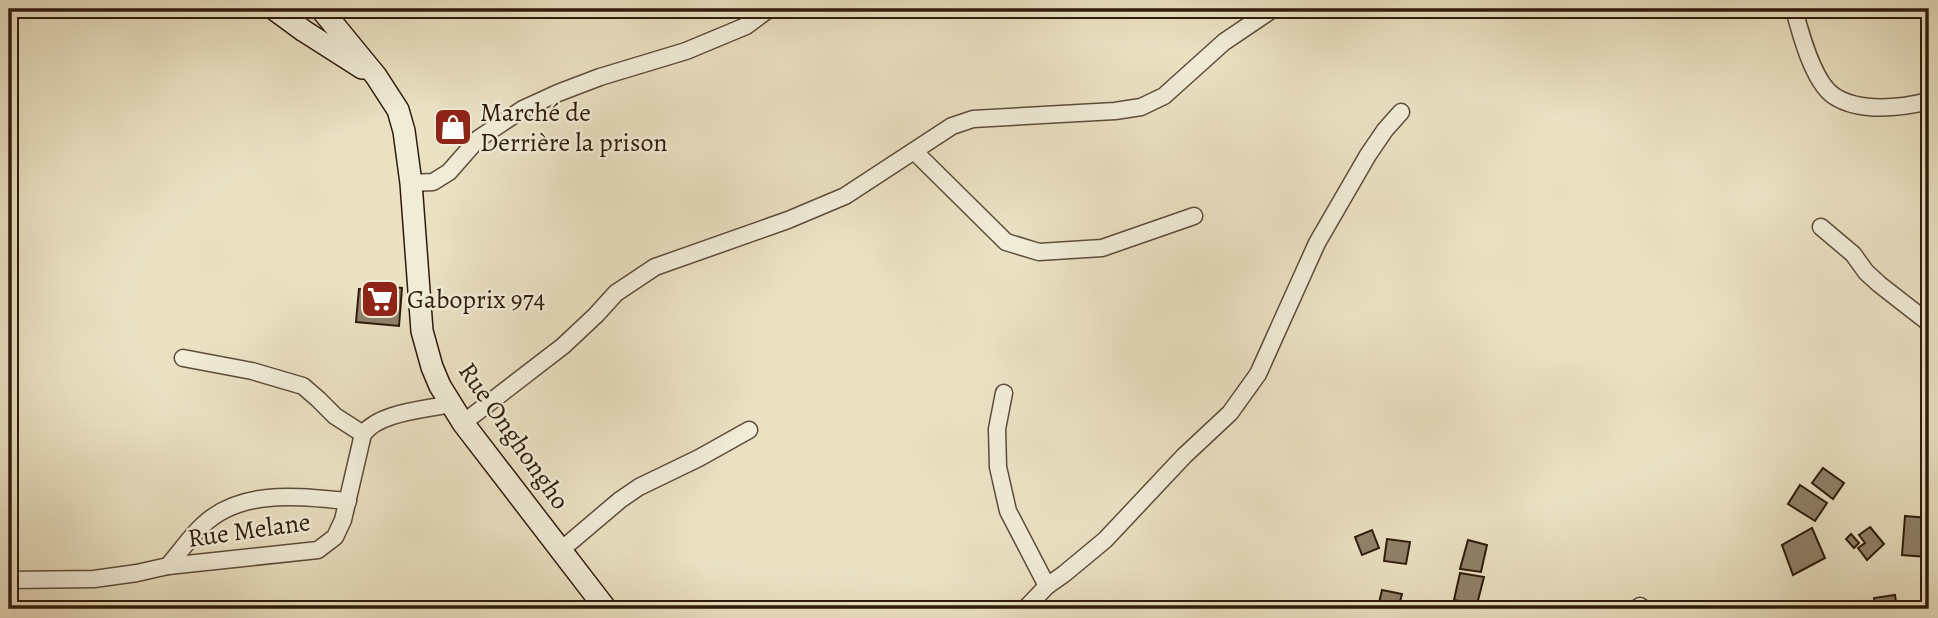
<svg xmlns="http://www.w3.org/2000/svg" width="1938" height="618" viewBox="0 0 1938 618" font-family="Alegreya,serif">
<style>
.building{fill:#90826b;stroke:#2e1b0b;stroke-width:2}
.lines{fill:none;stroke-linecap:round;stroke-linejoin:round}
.street-casing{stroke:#5d4c39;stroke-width:19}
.secondary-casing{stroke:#2e1b0b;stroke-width:24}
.street{stroke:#f1ecd8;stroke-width:16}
.secondary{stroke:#f1ecd8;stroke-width:21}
.labels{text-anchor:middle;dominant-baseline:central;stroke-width:5;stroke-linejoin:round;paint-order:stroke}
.poi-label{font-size:26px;fill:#2e1b0b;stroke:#f1ecd8;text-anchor:start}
.street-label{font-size:26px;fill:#2e1b0b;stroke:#f1ecd8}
</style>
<rect width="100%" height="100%" fill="#eae1c3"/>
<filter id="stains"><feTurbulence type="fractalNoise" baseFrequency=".00286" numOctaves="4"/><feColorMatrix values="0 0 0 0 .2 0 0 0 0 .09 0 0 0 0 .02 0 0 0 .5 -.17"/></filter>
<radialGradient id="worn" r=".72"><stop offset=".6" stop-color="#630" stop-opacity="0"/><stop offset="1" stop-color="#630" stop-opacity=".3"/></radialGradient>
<!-- building -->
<g class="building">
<polygon points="374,285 402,288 399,326 356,322 359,289 374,290"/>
<polygon points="1823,468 1844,483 1833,499 1812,483"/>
<polygon points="1800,485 1827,503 1815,521 1788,504"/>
<polygon points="1905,516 1929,518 1927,557 1902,555"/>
<polygon points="1870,527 1884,544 1867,560 1858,548 1865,543 1859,535"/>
<polygon points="1812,528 1825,558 1793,575 1782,545"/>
<polygon points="1372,530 1379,548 1362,555 1355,537"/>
<polygon points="1851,534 1859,543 1854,548 1846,539"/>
<polygon points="1387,539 1410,542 1406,564 1384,561"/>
<polygon points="1468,540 1487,545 1481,572 1460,569"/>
<polygon points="1460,573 1484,577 1477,604 1454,600"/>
<polygon points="1382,590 1402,594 1398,609 1369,609 1370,605 1378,607"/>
<polygon points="1895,595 1897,609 1876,609 1874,598"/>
<polygon points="1456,604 1485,608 1485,609 1455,609"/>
</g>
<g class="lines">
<defs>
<g id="street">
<path d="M1794,9c6,23 19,73 40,87 26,17 67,12 95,5"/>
<polyline points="914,151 1006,242 1039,252 1102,248 1194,216"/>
<polyline points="411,183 433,182 449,172 478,139 523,109 558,93 600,77 686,51 746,26 769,9"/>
<polyline points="1821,227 1853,254 1866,272 1879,284 1929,323"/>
<polyline points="183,358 252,371 303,386 318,399 335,416 363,434"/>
<polyline points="1004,393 997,429 998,467 1008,511 1047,586"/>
<polyline points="463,423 563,346 596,315 616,293 655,267 788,220 845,196 952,126 973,119 1115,111 1141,107 1164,96 1224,42 1273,9"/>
<polyline points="561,550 620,500 639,487 699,458 749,430"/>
<path d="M168,566c12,-14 22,-29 35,-41 39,-37 97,-28 145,-24"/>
<path d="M9,580l85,-1 43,-6 31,-7 150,-16 17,-13 8,-17 20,-86c17,-22 61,-24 87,-30"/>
<polyline points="1640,606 1640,609"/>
<polyline points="1025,609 1047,586 1064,574 1105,540 1184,456 1230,413 1258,374 1317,243 1368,155 1385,130 1401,112"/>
</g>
<g id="secondary">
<polyline points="274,9 304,31 362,68"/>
<polyline points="321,9 376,76 398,110 404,131 411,183 422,331 432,367 440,386 463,423 606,609"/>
</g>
</defs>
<!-- street casing -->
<use href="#street" class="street-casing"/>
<!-- secondary casing -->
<use href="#secondary" class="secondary-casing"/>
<!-- street -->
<use href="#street" class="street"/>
<!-- secondary -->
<use href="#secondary" class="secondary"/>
</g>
<!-- icons -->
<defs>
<symbol id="shop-square" viewBox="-11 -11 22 22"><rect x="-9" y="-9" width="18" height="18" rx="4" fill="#8f2418" stroke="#f1ecd8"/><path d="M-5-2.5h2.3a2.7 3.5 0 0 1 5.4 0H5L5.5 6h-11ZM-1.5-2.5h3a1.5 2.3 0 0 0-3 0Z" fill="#fff"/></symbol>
<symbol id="supermarket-square" viewBox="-11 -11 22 22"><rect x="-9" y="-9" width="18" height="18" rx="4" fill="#8f2418" stroke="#f1ecd8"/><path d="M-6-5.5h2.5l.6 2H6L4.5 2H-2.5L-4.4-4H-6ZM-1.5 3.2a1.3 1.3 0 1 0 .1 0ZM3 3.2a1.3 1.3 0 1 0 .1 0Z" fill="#fff"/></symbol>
</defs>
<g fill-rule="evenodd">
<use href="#shop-square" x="431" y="105" width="44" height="44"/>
<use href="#supermarket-square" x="358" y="277" width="44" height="44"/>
</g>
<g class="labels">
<!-- poi labels -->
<g class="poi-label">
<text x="480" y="112">Marché de<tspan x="480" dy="30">Derrière la prison</tspan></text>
<text x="407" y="299">Gaboprix 974</text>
</g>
<!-- street labels -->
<g class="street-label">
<text transform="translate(514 436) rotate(55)">Rue Onghongho</text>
<text transform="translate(249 530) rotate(-8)">Rue Melane</text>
</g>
</g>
<!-- margin -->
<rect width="1938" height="618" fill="none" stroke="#eae1c3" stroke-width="35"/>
<rect x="10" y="10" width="1917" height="597" fill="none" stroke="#2e1b0b" stroke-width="3.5"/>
<rect x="18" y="18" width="1903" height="583" fill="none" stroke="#2e1b0b" stroke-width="2"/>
<rect width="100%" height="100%" filter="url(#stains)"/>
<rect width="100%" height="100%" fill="url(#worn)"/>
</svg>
